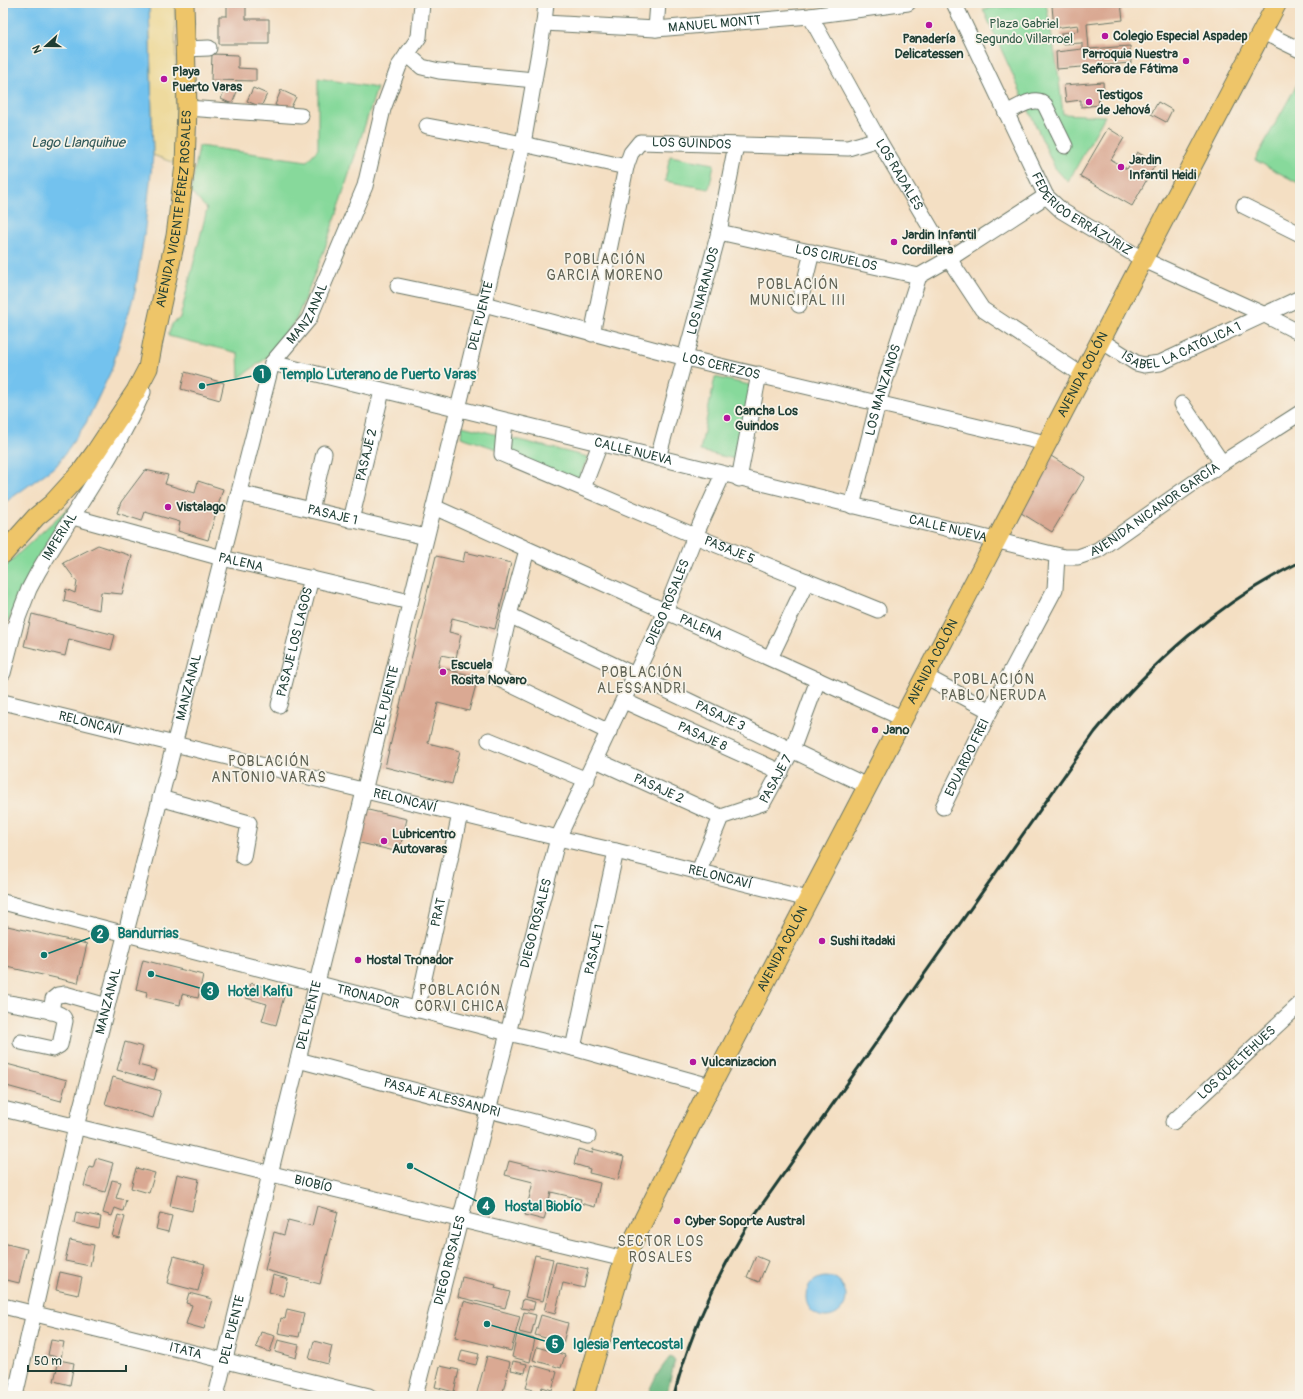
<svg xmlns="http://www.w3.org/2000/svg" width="1303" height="1399" viewBox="0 0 1303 1399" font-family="Pangolin,sans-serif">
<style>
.green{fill:#87d99b;stroke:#538b68}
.forest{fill:#6db983;stroke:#467b5c}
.sand{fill:#eeda9e;stroke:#868c69}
.water{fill:#73c2ee;stroke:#498091}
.building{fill:#daa993}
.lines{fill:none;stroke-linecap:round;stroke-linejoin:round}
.minor-casing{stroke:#6a7666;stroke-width:17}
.major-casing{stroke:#6a7666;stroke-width:21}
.minor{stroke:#fff;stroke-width:15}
.major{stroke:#eec569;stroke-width:19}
.rail{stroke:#1f3d34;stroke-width:3}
.poi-dot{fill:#b5179e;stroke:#f7f3e8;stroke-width:1.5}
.labels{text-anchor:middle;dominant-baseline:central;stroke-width:3.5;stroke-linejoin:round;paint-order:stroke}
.street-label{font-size:13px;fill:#1f3d34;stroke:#f7f3e8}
.park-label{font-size:13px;fill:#345c49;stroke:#f7f3e8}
.poi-label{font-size:13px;font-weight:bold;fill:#1f3d34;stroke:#f7f3e8;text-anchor:start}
.water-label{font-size:14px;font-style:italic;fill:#305859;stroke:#f7f3e8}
.neighbourhood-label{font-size:14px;letter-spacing:1px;fill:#606355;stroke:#f7f3e8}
.leader{fill:none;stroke:#0f766e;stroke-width:1.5}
.callout-dot{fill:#0f766e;stroke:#f7f3e8;stroke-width:1.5}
.mark-label{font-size:12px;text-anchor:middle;font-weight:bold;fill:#fff}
.callout-label{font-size:14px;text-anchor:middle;font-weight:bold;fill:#0f766e;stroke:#f7f3e8;stroke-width:3.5;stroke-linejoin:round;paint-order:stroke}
</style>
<rect width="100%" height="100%" fill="#f7f3e8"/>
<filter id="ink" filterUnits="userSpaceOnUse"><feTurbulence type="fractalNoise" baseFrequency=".025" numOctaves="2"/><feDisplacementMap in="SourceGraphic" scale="8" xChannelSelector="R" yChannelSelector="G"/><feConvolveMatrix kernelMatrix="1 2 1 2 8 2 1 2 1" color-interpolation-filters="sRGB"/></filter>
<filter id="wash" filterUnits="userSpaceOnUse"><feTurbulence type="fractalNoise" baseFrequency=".012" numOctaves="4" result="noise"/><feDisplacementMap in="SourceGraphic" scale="16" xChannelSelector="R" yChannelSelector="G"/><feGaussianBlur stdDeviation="0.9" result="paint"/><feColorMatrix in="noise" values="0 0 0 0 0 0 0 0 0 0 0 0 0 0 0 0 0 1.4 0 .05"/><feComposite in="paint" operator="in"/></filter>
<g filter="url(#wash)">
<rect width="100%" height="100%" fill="#f4dfc3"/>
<!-- green -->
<g class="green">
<polygon points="1035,3 1046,3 1058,72 1063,114 1105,116 1068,182 1055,168 983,9"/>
<polygon points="318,78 377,88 325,248 296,320 265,359 239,378 238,353 168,336 172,324 180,318 207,209 191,192 199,146 307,161 318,149"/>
<polygon points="1300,79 1300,184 1255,160"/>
<polygon points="670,156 714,164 709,189 665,181"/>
<polygon points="715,377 754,386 739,460 700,451"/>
<polygon points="462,426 588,457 577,482 497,449 461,437"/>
<polygon points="69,507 17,602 3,633 3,568"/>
</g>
<!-- forest -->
<path class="forest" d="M670,1357l5,3 -9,36h-18c3,-14 13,-28 22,-39z"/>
<!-- sand -->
<polygon class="sand" points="149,3 175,3 177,154 174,163 153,155"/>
<!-- water -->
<g class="water">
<polygon points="3,3 149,3 153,155 144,236 135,292 111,371 86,423 57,465 3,504"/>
<circle cx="826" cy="1297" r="20"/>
</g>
<g id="blocks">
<!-- building -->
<g class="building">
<polygon points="227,3 246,3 246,19 269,19 269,44 219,44 219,16 227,16"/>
<polygon points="1083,3 1121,3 1123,20 1087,24 1089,49 1130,46 1131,63 1057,69 1056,52 1082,49 1082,43 1062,44 1061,33 1079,31 1078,25 1054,28 1052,6"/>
<polygon points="212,54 238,55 238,68 256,69 256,81 211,80"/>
<polygon points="1103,82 1104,97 1098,98 1099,105 1081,107 1081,100 1066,102 1064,85"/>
<polygon points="226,85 238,89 232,104 221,99"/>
<polygon points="253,88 267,94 261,107 247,101"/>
<polygon points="281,90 296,97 289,111 275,105"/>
<polygon points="1158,102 1172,110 1166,122 1151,114"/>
<polygon points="1108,128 1124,138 1111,160 1127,169 1137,152 1156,163 1132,206 1080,176"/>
<polygon points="185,372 224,383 220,400 181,389"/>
<polygon points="1051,456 1085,477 1052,532 1018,511"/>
<polygon points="145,470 168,475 165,484 195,493 198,481 223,489 208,540 178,531 180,522 145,512 142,521 117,513 121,502"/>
<polygon points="98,545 132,556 122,594 101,592 99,610 64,601 66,589 75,593 77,582 63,563"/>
<polygon points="465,552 511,563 495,629 452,618 449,632 461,635 456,658 441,655 438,667 478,677 469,711 438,703 428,743 460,751 452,784 385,767 436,556 463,562"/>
<polygon points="32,614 115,635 111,650 69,639 65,656 24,646"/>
<polygon points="364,809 407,819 399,852 356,842"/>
<polygon points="3,925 87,944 78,983 3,966"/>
<polygon points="143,960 203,975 198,998 182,994 180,1005 146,997 147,992 136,989"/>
<polygon points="251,983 285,993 276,1025 262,1021 267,1004 246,998"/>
<polygon points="125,1042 143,1047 138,1065 157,1070 154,1080 117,1070"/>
<polygon points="3,1063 67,1080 61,1101 3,1085"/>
<polygon points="113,1077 161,1091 153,1118 105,1104"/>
<polygon points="578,1149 592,1153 593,1149 624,1157 618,1180 589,1173 590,1169 574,1164"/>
<polygon points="96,1158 113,1163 105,1192 84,1186 89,1167 93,1168"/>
<polygon points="509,1161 600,1183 595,1207 580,1203 581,1199 551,1192 544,1220 525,1215 533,1182 505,1175"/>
<polygon points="136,1168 155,1173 149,1193 131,1188"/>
<polygon points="177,1174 199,1179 192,1211 170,1206"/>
<polygon points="112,1180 121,1182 116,1198 126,1200 123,1211 115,1208 112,1216 103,1213"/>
<polygon points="317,1206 338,1212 320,1284 265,1270 274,1232 284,1235 288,1220 312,1226"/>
<polygon points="76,1212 101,1217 99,1229 74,1223"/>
<polygon points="160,1213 172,1216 168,1232 156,1229"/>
<polygon points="118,1215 125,1217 119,1238 112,1236"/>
<polygon points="70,1240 94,1245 90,1266 65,1261"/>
<polygon points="3,1243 27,1249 19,1283 3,1279"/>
<polygon points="535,1255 553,1259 543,1301 525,1297"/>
<polygon points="174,1256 205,1264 198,1291 167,1283"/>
<polygon points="756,1256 768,1261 759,1282 747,1277"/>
<polygon points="556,1262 588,1269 584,1288 563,1283 555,1314 544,1311"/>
<polygon points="60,1272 82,1277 78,1295 56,1290"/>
<polygon points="273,1275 288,1279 284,1296 269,1292"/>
<polygon points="462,1277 496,1285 495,1288 510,1292 505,1308 458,1297"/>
<polygon points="189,1293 212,1299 204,1329 186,1324 192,1305 186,1303"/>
<polygon points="523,1299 535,1302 533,1310 521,1308"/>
<polygon points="464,1301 520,1316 511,1351 455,1337"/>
<polygon points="287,1309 304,1313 299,1337 278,1333 281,1318 285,1319"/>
<polygon points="524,1312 536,1315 531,1335 519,1332"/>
<polygon points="541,1315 568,1323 563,1343 535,1335"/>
<polygon points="261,1332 275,1336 270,1352 256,1347"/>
<polygon points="517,1334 535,1339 530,1362 512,1357"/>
<polygon points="51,1340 64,1342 61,1358 48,1355"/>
<polygon points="278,1340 299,1345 296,1358 275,1352"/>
<polygon points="314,1341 332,1346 328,1364 309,1359"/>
<polygon points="537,1347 565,1355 561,1368 533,1360"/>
<polygon points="462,1350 479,1354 476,1365 459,1361"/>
<polygon points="487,1356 510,1362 502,1396 476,1396"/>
<polygon points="59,1360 74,1363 70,1385 54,1381"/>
<polygon points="513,1361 527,1364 525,1373 511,1370"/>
<polygon points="532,1365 557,1372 552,1390 542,1387 541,1392 526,1388"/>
<polygon points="440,1366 459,1370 454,1392 435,1387"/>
</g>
</g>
</g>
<g filter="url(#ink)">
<use href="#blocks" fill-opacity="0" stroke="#6a7666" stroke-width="1"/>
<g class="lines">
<defs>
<g id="minor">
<path id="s1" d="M954,3l92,193 16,15 80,48 121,55 37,19"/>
<path id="s2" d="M810,16l68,123 71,120 33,50 100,66"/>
<path id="s3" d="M544,23l112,6 154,-13 98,-13"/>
<polyline points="656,29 658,3"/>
<polyline points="1263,32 1300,50"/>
<polyline points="185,49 209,48"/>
<polyline points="407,54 422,67 439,71 534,80"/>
<polyline points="187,108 301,116"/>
<path d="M1006,113c11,-5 30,-19 39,-8l20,41"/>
<path id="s4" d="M427,126l96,18 103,23 5,-14 9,-11 208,6 30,-9"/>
<polyline points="1244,206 1300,234"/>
<path id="s5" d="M719,232l200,44 30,-17 97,-63"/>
<path id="s6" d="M398,286l86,18 202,54 360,85"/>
<polyline points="799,305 812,252"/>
<polyline points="592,334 626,167"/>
<path id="s7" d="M1100,340l36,23 8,2 16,-2 140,-65"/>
<path id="s8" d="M272,363l792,194h14l20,-7 124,-87 78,-50"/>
<polyline points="1182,404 1222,463"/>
<path id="s9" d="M505,421l-3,33 193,82 183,74"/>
<path id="s10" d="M658,458l61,-226 17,-87"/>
<polyline points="739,479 759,374"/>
<polyline points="583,488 600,444"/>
<path id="s11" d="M239,493l187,44"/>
<path id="s12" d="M852,506l26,-103 41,-127"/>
<path id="s13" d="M434,507l468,211"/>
<polyline points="311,510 324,453"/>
<path id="s14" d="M73,517l149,41 188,44"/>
<path id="s15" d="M351,520l31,-129"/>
<polyline points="527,550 509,615 495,677 609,732"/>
<path id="s16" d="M509,615l358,171"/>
<polyline points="770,658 807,581"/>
<path id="s17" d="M3,673l13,-50 13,-34 9,-17c35,-60 77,-116 105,-180"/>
<polyline points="925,676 990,711"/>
<path id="s18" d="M624,701l157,71"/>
<path id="s19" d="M3,702l555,136 58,13 192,48"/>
<path id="s20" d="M279,705l32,-127"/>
<polyline points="489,740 587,780"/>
<path id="s21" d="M596,760l125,57"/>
<polyline points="160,798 249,823 243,857"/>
<path id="s22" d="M943,807l47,-96 65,-122 2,-33"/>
<path id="s23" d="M698,873l23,-56 42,-14 29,-53 26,-70"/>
<path id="s24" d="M3,902l505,131 65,15 137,38"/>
<path d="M3,1002c11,2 52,8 59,14 2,1 2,3 3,5l-5,24 -7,4 -32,-7"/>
<path id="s25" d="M417,1010l43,-196"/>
<polyline points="51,1012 53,999 58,995 65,994 107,1006"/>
<path id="s26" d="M573,1048l43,-197"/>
<path id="s27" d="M298,1060l290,76"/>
<path id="s28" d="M3,1109l621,150"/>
<path id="s29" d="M1173,1122l127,-118"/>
<path id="s30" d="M3,1306l366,90"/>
<path id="s31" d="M15,1396l61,-269 196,-764 37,-44 56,-133 18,-77 16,-43 20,-29 3,-34"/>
<path id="s32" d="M216,1396l54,-222 253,-1030 21,-121 2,-20"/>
<path id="s33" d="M415,1396l143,-558 107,-226 30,-76 28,-62"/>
</g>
<g id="major">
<path id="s34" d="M3,554l33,-37 17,-14 29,-32 13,-18 41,-62 12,-23 5,-27 23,-105 9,-71 2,-57 -3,-105"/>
<path id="s35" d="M584,1396l40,-137 79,-158 574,-1098"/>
</g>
</defs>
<!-- minor casing -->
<use href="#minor" class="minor-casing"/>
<!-- major casing -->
<use href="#major" class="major-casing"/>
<!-- minor -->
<use href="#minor" class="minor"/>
<!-- major -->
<use href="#major" class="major"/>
<!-- rail -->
<path class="rail" d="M674,1396c15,-62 42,-118 75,-173l346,-491c58,-71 123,-129 205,-170"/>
</g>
</g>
<!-- markers -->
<g class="poi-dot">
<circle cx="929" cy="25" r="4"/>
<circle cx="1105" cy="36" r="4"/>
<circle cx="1186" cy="61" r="4"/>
<circle cx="164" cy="79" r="4"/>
<circle cx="1089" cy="102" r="4"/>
<circle cx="1121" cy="167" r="4"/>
<circle cx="894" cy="242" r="4"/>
<circle cx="727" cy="418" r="4"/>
<circle cx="168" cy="507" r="4"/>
<circle cx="443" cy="672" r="4"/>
<circle cx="875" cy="730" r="4"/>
<circle cx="384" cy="841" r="4"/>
<circle cx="822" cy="941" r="4"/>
<circle cx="358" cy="960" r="4"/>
<circle cx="693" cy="1062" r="4"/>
<circle cx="677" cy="1221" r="4"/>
</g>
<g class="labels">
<!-- street labels -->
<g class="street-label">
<text stroke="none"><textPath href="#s3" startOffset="171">MANUEL MONTT</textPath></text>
<text stroke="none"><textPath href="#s4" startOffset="284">LOS GUINDOS</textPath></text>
<text stroke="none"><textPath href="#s2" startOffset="182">LOS RADALES</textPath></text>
<text stroke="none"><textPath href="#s34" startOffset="399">AVENIDA VICENTE PÉREZ ROSALES</textPath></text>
<text stroke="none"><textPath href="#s1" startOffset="252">FEDERICO ERRÁZURIZ</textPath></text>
<text stroke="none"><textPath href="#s5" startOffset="120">LOS CIRUELOS</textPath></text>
<text stroke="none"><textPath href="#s10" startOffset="173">LOS NARANJOS</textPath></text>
<text stroke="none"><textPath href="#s31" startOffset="1126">MANZANAL</textPath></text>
<text stroke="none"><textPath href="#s32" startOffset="1112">DEL PUENTE</textPath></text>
<text stroke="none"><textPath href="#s7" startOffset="91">ISABEL LA CATÓLICA 1</textPath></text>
<text stroke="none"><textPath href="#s6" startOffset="333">LOS CEREZOS</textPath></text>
<text stroke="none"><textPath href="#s35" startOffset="1139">AVENIDA COLÓN</textPath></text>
<text stroke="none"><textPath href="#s12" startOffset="120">LOS MANZANOS</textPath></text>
<text stroke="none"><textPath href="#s8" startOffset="372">CALLE NUEVA</textPath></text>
<text stroke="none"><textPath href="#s15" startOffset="67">PASAJE 2</textPath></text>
<text stroke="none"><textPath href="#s8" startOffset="920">AVENIDA NICANOR GARCÍA</textPath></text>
<text stroke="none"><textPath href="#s11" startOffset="96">PASAJE 1</textPath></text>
<text stroke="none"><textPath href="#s8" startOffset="696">CALLE NUEVA</textPath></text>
<text stroke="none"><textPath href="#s17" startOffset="149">IMPERIAL</textPath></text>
<text stroke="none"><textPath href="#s9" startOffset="280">PASAJE 5</textPath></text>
<text stroke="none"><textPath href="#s14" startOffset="174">PALENA</textPath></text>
<text stroke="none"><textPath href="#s33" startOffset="836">DIEGO ROSALES</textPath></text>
<text stroke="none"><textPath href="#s13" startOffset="293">PALENA</textPath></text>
<text stroke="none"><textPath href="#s20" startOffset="65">PASAJE LOS LAGOS</textPath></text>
<text stroke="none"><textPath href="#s35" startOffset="815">AVENIDA COLÓN</textPath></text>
<text stroke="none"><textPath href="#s31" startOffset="730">MANZANAL</textPath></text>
<text stroke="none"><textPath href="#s32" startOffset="716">DEL PUENTE</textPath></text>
<text stroke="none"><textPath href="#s16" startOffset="234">PASAJE 3</textPath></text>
<text stroke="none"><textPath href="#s19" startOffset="90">RELONCAVÍ</textPath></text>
<text stroke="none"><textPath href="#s18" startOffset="86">PASAJE 8</textPath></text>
<text stroke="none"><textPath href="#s22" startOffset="55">EDUARDO FREI</textPath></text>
<text stroke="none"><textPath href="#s23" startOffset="132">PASAJE 7</textPath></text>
<text stroke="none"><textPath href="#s21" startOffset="69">PASAJE 2</textPath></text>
<text stroke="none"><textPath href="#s19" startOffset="414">RELONCAVÍ</textPath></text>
<text stroke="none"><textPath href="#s19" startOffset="738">RELONCAVÍ</textPath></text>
<text stroke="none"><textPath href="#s25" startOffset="100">PRAT</textPath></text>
<text stroke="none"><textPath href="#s33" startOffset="488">DIEGO ROSALES</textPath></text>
<text stroke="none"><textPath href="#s35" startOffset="491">AVENIDA COLÓN</textPath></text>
<text stroke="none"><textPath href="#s26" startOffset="101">PASAJE 1</textPath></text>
<text stroke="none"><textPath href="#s24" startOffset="377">TRONADOR</textPath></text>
<text stroke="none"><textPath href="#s31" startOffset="406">MANZANAL</textPath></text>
<text stroke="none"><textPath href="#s32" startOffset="392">DEL PUENTE</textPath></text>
<text stroke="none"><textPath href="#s29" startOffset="87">LOS QUELTEHUES</textPath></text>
<text stroke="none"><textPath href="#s27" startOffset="149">PASAJE ALESSANDRI</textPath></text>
<text stroke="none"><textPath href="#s28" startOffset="319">BIOBÍO</textPath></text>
<text stroke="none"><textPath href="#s33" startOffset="140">DIEGO ROSALES</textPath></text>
<text stroke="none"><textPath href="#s32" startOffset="68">DEL PUENTE</textPath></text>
<text stroke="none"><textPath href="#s30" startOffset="188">ITATA</textPath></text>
</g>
<!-- park labels -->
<g class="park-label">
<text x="1024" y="24">Plaza Gabriel<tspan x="1024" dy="15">Segundo Villarroel</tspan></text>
</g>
<!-- poi labels -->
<g class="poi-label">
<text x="1113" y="36">Colegio Especial Aspadep</text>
<text x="929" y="39" text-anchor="middle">Panadería<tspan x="929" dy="15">Delicatessen</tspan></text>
<text x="1178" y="54" text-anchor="end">Parroquia Nuestra<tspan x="1178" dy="15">Señora de Fátima</tspan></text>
<text x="172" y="72">Playa<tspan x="172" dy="15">Puerto Varas</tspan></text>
<text x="1097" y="95">Testigos<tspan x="1097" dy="15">de Jehová</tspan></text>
<text x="1129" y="160">Jardin<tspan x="1129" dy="15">Infantil Heidi</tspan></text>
<text x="902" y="235">Jardin Infantil<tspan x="902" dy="15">Cordillera</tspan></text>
<text x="735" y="411">Cancha Los<tspan x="735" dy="15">Guindos</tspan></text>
<text x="176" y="507">Vistalago</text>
<text x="451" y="665">Escuela<tspan x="451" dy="15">Rosita Novaro</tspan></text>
<text x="883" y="730">Jano</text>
<text x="392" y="834">Lubricentro<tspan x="392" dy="15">Autovaras</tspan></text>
<text x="830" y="941">Sushi itadaki</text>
<text x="366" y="960">Hostal Tronador</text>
<text x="701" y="1062">Vulcanizacion</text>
<text x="685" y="1221">Cyber Soporte Austral</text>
</g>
<!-- water labels -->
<g class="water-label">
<text x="78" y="142">Lago Llanquihue</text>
</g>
<!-- neighbourhood labels -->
<g class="neighbourhood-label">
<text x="605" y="259">POBLACIÓN<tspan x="605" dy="16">GARCIA MORENO</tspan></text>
<text x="798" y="284">POBLACIÓN<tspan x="798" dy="16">MUNICIPAL III</tspan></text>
<text x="642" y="672">POBLACIÓN<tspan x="642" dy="16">ALESSANDRI</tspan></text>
<text x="994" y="679">POBLACIÓN<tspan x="994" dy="16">PABLO NERUDA</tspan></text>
<text x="269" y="761">POBLACIÓN<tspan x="269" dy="16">ANTONIO VARAS</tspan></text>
<text x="460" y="990">POBLACIÓN<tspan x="460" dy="16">CORVI CHICA</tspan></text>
<text x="661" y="1241">SECTOR LOS<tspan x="661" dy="16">ROSALES</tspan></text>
</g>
</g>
<!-- callouts -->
<path class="leader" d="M202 386L262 374M44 955L100 934M151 974L210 991M410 1166L486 1206M487 1324L555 1344"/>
<g class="callout-dot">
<circle cx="202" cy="386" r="4"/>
<circle cx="44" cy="955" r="4"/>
<circle cx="151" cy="974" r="4"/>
<circle cx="410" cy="1166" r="4"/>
<circle cx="487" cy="1324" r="4"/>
<circle cx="262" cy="374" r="10"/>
<circle cx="100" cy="934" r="10"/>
<circle cx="210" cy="991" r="10"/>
<circle cx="486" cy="1206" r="10"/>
<circle cx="555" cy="1344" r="10"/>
</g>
<g class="mark-label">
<text x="262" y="378">1</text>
<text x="100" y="938">2</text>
<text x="210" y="995">3</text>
<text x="486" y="1210">4</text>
<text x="555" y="1348">5</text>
</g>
<g class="callout-label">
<text x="378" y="379">Templo Luterano de Puerto Varas</text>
<text x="148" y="938">Bandurrias</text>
<text x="260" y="996">Hotel Kalfu</text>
<text x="543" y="1211">Hostal Biobío</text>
<text x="628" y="1349">Iglesia Pentecostal</text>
</g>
<!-- margin -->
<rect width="1303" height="1399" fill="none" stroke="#f7f3e8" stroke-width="16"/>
<!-- north arrow -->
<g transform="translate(46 46) rotate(249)" stroke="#f7f3e8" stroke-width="3" paint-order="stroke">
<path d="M0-3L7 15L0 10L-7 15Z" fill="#1f3d34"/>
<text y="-6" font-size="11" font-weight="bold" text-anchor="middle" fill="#1f3d34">N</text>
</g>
<!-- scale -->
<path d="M28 1365v6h98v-6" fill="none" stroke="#1f3d34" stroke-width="2"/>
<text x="34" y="1365" font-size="12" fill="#1f3d34" stroke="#f7f3e8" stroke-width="3" paint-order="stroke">50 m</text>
</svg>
